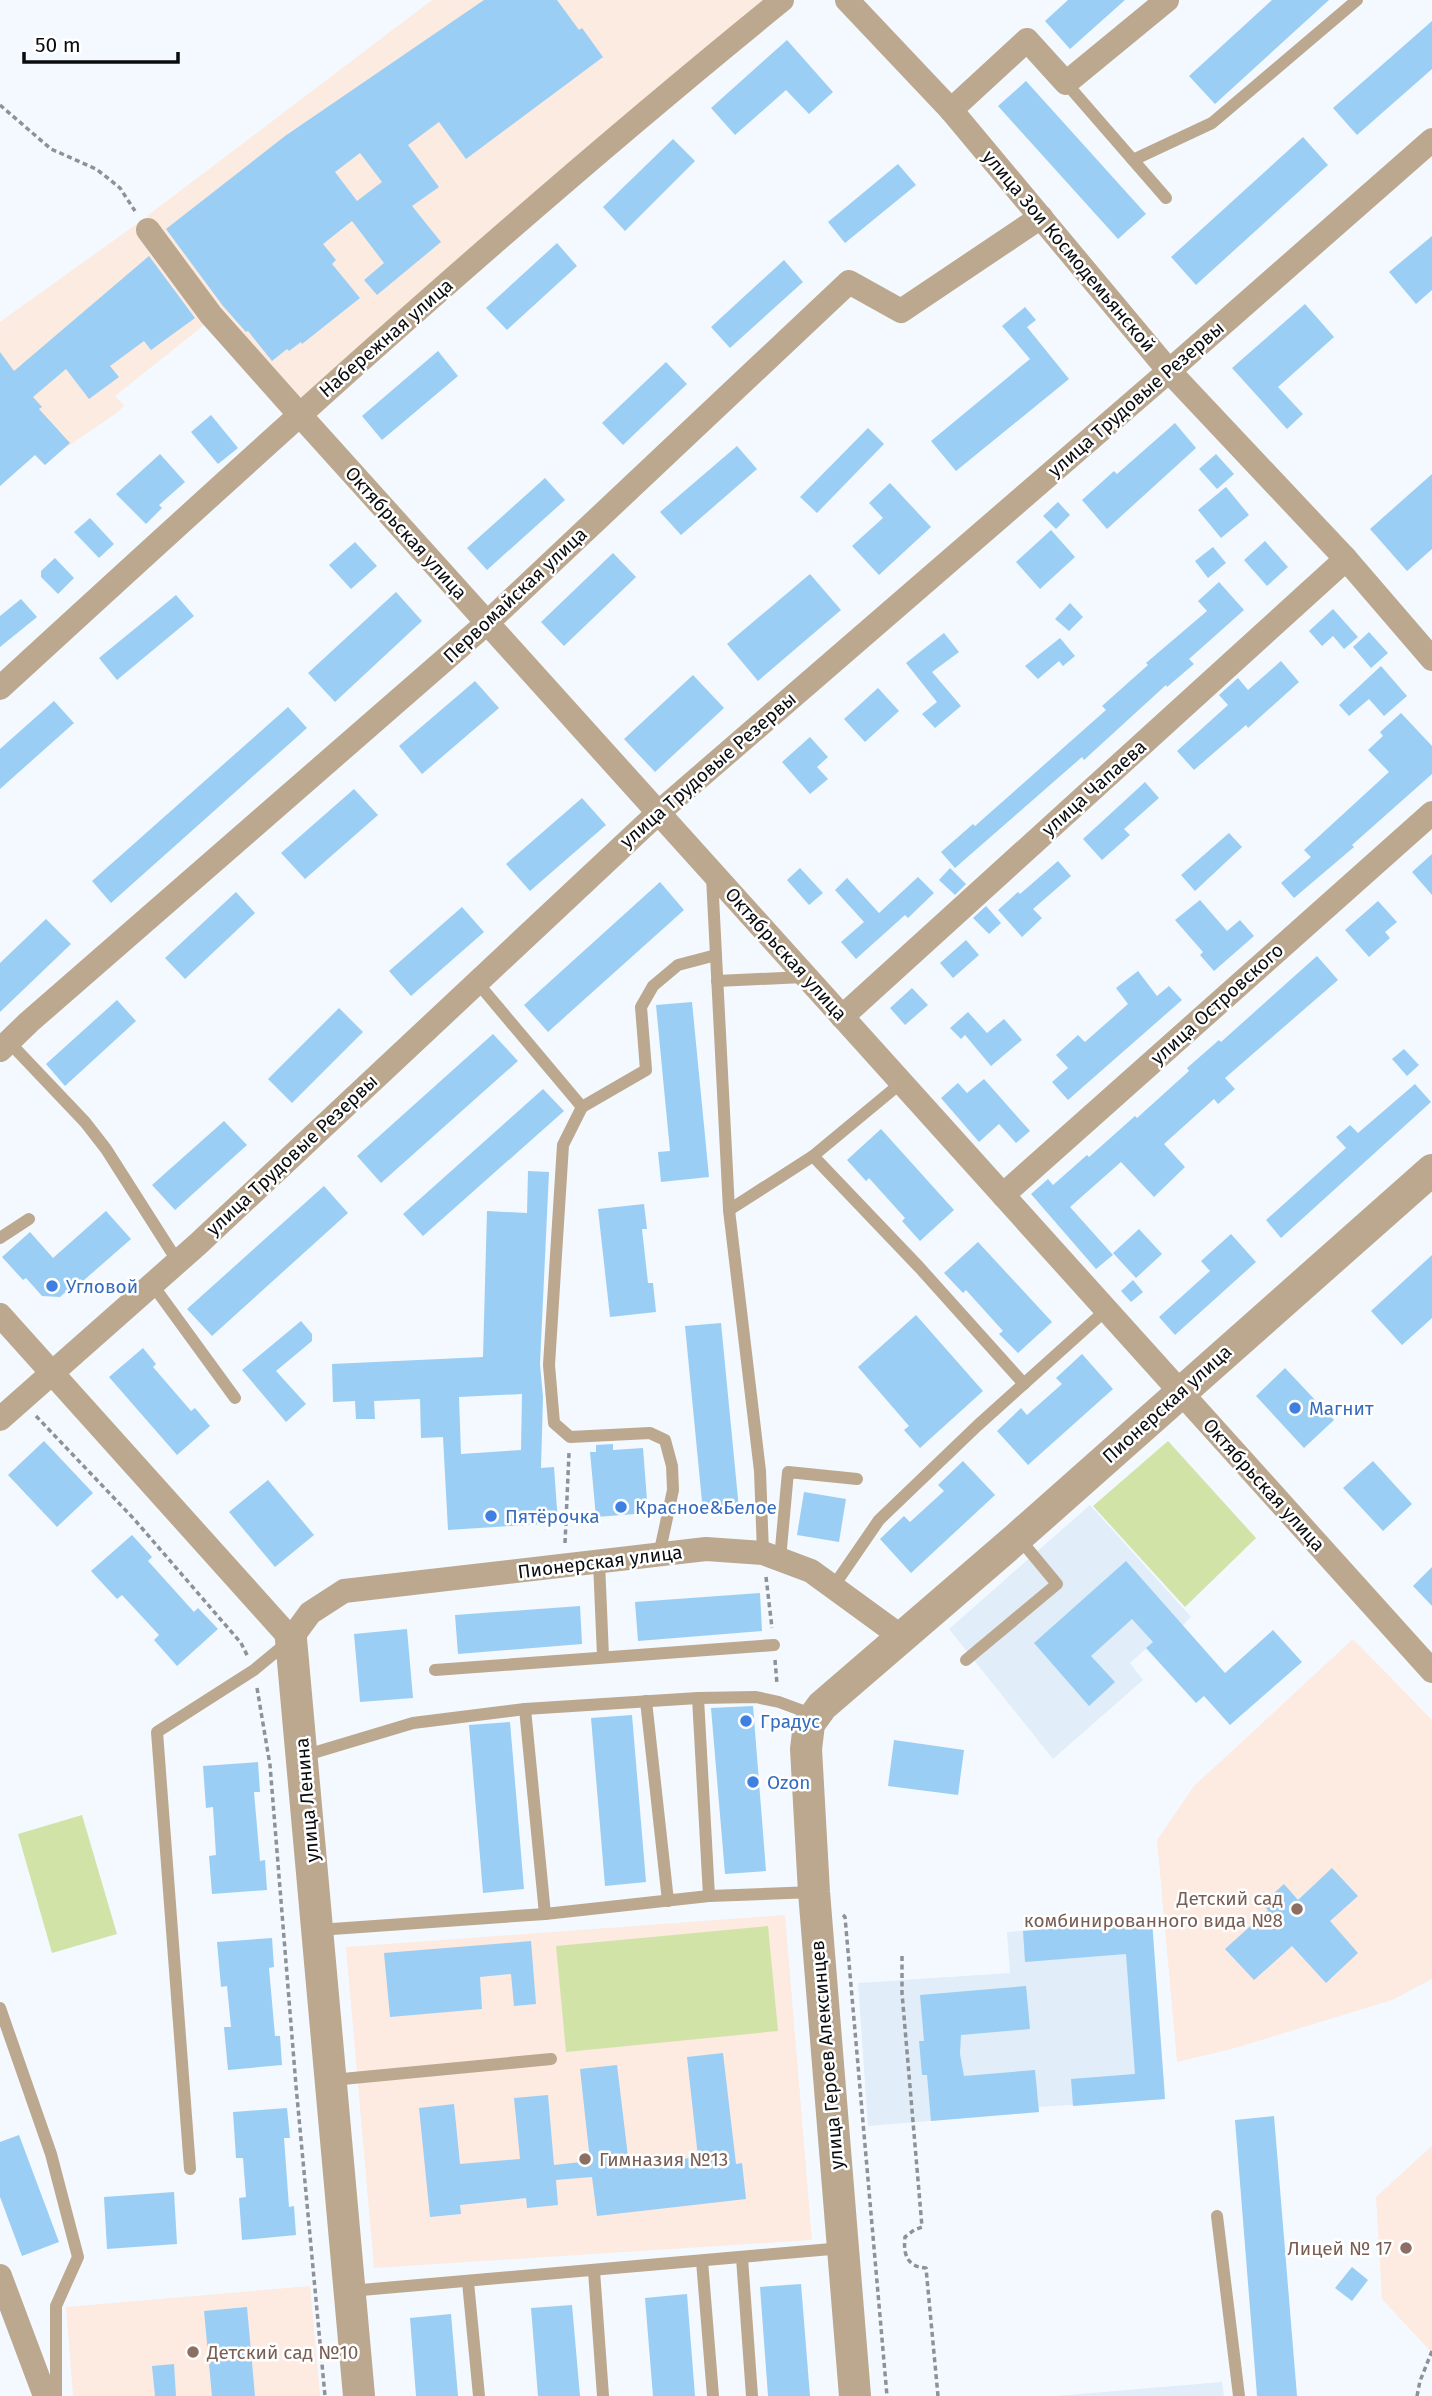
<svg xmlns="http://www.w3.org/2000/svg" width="1432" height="2396" viewBox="0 0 1432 2396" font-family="'Fira Sans',sans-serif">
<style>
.built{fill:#e1edf8}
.industrial{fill:#fcebe0}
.education{fill:#fdeae1}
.green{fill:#d2e3a8}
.building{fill:#9bcef5;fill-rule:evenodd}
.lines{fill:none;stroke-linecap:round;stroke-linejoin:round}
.path{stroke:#8e9296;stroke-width:3.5;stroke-dasharray:5 3.5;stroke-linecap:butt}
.service{stroke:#bca88e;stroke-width:12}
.minor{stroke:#bca88e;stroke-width:24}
.tertiary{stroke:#bca88e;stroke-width:32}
.shop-dot{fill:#3f7fe0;stroke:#fff;stroke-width:2.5}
.education-dot{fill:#8d6e63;stroke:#fff;stroke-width:2.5}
.labels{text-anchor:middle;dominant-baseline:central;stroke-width:5;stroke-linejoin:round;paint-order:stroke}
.street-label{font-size:19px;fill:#0a0c0e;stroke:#fff}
.shop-label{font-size:19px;fill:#366cbe;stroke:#fff;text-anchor:start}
.education-label{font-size:19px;fill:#785e54;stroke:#fff;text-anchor:end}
</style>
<rect width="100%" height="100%" fill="#f3f9ff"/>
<!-- built -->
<g class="built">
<polygon points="1090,1505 1191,1617 1183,1625 1151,1644 1130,1663 1143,1680 1053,1759 949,1629"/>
<polygon points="1152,1921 1165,2099 1039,2107 1039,2112 868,2126 858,1983 1010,1973 1007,1932"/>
<polygon points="1222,2382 1224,2396 1056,2396"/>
</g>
<!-- industrial -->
<g class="industrial">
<polygon points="432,0 764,0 299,401 211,305 147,216"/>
<polygon points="138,223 209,321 115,396 124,406 115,414 61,451 45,465 35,455 0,486 0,322"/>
</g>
<!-- education -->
<g class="education">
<polygon points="1353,1639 1432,1720 1432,1979 1392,2000 1235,2048 1177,2062 1157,1840 1194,1786"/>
<polygon points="785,1915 812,2240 374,2268 346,1947"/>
<polygon points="1432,2146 1432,2353 1382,2299 1376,2197"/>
<polygon points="310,2286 320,2396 73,2396 66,2307"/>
</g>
<!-- green -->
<g class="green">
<polygon points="1168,1441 1256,1538 1185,1607 1093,1506"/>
<polygon points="82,1815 117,1934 52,1953 18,1834"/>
<polygon points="768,1926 778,2031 566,2052 556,1946"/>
</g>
<!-- building -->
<g class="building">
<path d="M484,0h73l22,30 3,-2 21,29 -137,102 -27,-37 -31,23 31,42 -27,19 29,36 -64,53 -13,-15 20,-17 -32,-42 -29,23 13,16 -4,4 28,34 -58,46 -1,-2 -12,9 -2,-2 -15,12 -24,-30 -2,1 -23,-26 -57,-77 119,-93zM360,153l22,29 -25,19 -22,-29z"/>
<polygon points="1068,0 1125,0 1070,49 1045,21"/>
<polygon points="1272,0 1329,0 1215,104 1189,76"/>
<polygon points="1432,21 1432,69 1357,135 1333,108"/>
<polygon points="787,40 833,92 809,114 786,90 735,135 711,108"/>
<polygon points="1026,81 1146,214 1118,239 998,106"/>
<polygon points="1303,137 1328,165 1196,285 1171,257"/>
<polygon points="673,139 695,161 625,231 603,207"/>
<polygon points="898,164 916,185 845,243 828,222"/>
<polygon points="1432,236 1432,290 1416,304 1389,272"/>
<polygon points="557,243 577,266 507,330 486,308"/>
<polygon points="149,256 195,318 151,350 144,341 110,366 119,377 89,399 66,369 33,397 42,407 39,409 70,443 45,465 35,455 0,486 0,352 14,371"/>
<polygon points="784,260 803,282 730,348 711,327"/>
<polygon points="1305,304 1334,337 1278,387 1303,414 1287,429 1232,368"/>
<polygon points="1025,307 1036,320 1027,327 1069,379 956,471 931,441 1030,359 1002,326"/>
<polygon points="438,351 458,376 382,440 362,416"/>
<polygon points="666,362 687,384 623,445 602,423"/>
<polygon points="211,415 238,448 218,464 191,432"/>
<polygon points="1175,423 1196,448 1107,529 1082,500 1114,471 1117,474"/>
<polygon points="868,428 884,444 817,513 800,497"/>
<polygon points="737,446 757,469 681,535 660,512"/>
<polygon points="160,454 185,482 159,505 162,508 146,524 116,494"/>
<polygon points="1216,454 1234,474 1217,489 1199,469"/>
<polygon points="1432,474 1432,549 1407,571 1370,529"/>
<polygon points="545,478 565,500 487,570 467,548"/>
<polygon points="890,483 931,527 879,575 852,546 883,518 869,503"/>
<polygon points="1226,487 1249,515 1221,538 1198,510"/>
<polygon points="1058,502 1070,515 1056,529 1043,516"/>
<polygon points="90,518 114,544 99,558 74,532"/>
<polygon points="1051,530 1075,557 1040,589 1016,562"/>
<polygon points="1265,541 1288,567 1267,586 1244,560"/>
<polygon points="355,542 377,566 351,589 329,565"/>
<polygon points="1213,547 1226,563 1208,578 1195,561"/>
<polygon points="613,553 636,577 564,646 541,622"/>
<polygon points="55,558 74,578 58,594 41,577 41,571"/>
<polygon points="810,574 841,610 758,681 727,644"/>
<polygon points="1219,582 1244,610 1189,659 1194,664 1167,687 1166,685 1084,760 1082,757 955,868 941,852 973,824 975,826 1106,710 1102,706 1148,665 1146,663 1207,611 1198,601"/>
<polygon points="396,592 422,621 335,702 308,673"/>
<polygon points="176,595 194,616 117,680 99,658"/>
<polygon points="21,599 37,617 0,647 0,616"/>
<polygon points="1070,603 1083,617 1069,631 1055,619"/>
<polygon points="1333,609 1358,637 1344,649 1333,636 1322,646 1309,631"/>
<polygon points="1369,632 1388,653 1371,668 1353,647"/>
<polygon points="944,633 959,652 932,672 961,706 935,728 922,714 937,702 906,663"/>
<polygon points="1060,638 1075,656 1063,666 1059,661 1038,679 1025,666"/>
<polygon points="1281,661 1299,682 1248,728 1246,725 1194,770 1177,751 1228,705 1219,695 1238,678 1248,690"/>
<polygon points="1381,666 1407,696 1384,716 1369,699 1349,716 1339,705"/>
<polygon points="693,675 724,708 655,772 624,739"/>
<polygon points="475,681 499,708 422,774 399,746"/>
<polygon points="878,688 899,711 865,742 844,719"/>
<polygon points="54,701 74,723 0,789 0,749"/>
<polygon points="288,707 307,728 111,903 92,881"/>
<polygon points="1401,713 1432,746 1432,774 1352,845 1354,847 1294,898 1281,883 1311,857 1304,850 1389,772 1368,750 1383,736 1380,732"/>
<polygon points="810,737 828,757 817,767 828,779 810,794 782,762"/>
<polygon points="1145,782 1159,798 1124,829 1130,835 1102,860 1083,839"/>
<polygon points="354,789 378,815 305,879 281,853"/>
<polygon points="582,798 606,825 530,891 506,864"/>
<polygon points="1229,833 1242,847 1195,891 1181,875"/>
<polygon points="1432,854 1432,895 1412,872"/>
<polygon points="1058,861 1071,876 1033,909 1042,918 1022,937 998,910 1018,892 1020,894"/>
<polygon points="800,868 823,893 809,905 787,880"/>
<polygon points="950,868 966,884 955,895 939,880"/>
<polygon points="918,877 934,893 908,918 905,915 856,959 841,942 864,922 835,890 847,878 879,913"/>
<polygon points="660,882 684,910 548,1032 524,1005"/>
<polygon points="236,892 255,913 185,979 165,958"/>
<polygon points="1200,900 1227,931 1240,920 1254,936 1214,971 1200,955 1203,952 1175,920"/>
<polygon points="1378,901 1397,922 1385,932 1390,938 1369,957 1345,930"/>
<polygon points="986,906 1001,923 989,934 973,918"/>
<polygon points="462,907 484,932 411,996 389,971"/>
<polygon points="46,919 71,944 0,1012 0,963"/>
<polygon points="966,940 979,955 953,978 940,963"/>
<polygon points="1317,956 1338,980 1225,1078 1235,1089 1218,1104 1214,1099 1164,1144 1185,1167 1154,1197 1121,1162 1070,1207 1113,1255 1096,1269 1031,1194 1048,1179 1053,1185 1087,1155 1089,1157 1135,1116 1137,1118 1189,1071 1187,1068 1219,1040 1221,1042"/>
<polygon points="1138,971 1157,996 1169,986 1182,1000 1068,1100 1052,1082 1068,1068 1056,1055 1078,1035 1085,1042 1128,1004 1116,988"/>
<polygon points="912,988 928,1005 905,1025 890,1008"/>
<polygon points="117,1000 136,1021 65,1086 46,1064"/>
<polygon points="692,1002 709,1177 661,1182 658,1152 670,1151 656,1005"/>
<polygon points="339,1008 363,1032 292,1103 268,1079"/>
<polygon points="968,1012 987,1033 1004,1019 1022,1040 991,1066 965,1035 961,1039 950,1028"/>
<polygon points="493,1034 518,1061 381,1183 357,1156"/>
<polygon points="1404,1049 1419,1065 1407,1076 1392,1059"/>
<polygon points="984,1079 1030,1131 1016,1143 999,1124 979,1142 941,1098 958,1083 967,1093"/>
<polygon points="1415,1084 1431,1102 1281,1238 1266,1220 1346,1148 1336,1137 1350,1125 1358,1133"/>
<polygon points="543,1089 564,1111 423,1236 403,1214"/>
<polygon points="224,1121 247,1145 175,1210 152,1185"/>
<polygon points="881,1129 954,1210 920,1241 902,1221 905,1218 869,1178 866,1181 847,1160"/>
<path d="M528,1171l21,1 -9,192 3,33 -2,71 13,-1 4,56 -110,7 -5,-93 -22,1 -1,-39 -46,2 1,18h-19l-1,-18 -22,1 -1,-38 151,-7 4,-146 40,2zM522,1394l-1,56 -60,4 -2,-57z"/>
<polygon points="324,1186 348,1213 212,1336 187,1309"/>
<polygon points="644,1204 647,1229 642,1229 648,1283 653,1283 656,1312 610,1317 598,1209"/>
<polygon points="106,1211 131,1239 83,1281 80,1279 60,1297 42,1296 26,1278 23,1280 2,1257 30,1232 53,1258"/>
<polygon points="1139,1229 1162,1254 1136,1278 1113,1253"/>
<polygon points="1231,1234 1256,1262 1175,1335 1159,1317 1210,1271 1201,1261"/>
<polygon points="978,1242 1052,1322 1018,1353 999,1334 1003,1331 966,1290 963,1293 944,1273"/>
<polygon points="1432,1255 1432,1318 1402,1345 1371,1311"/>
<polygon points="1133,1280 1143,1292 1131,1302 1121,1291"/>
<polygon points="916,1315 983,1391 920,1448 904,1430 909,1426 858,1367"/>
<polygon points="301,1321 312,1334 312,1341 276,1371 306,1404 286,1422 242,1370"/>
<polygon points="721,1323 739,1509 703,1512 685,1326"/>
<polygon points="143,1348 156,1364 153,1367 191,1411 195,1408 210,1426 177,1455 109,1377"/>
<polygon points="1082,1354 1113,1389 1028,1465 997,1431 1021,1408 1027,1415 1062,1384 1056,1378"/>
<polygon points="1285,1368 1334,1420 1304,1448 1256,1396"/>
<polygon points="44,1441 93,1493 57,1527 8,1475"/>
<polygon points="613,1444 613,1450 643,1448 648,1513 596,1517 590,1452 596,1452 596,1445"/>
<polygon points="963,1461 995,1495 911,1573 880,1539 904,1516 910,1522 944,1491 938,1485"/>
<polygon points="1373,1461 1412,1504 1383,1531 1343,1488"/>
<polygon points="268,1480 314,1535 275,1567 229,1512"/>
<polygon points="804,1492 846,1499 839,1542 797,1535"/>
<polygon points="132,1535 152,1557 148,1561 194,1612 198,1608 218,1629 177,1666 154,1640 159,1635 122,1595 117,1599 91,1571"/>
<polygon points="1126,1561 1225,1673 1273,1630 1302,1662 1230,1725 1204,1696 1196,1703 1146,1648 1153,1642 1132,1619 1091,1656 1115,1682 1089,1706 1034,1643"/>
<polygon points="1432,1567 1432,1606 1413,1586"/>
<polygon points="760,1593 762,1631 638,1641 635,1602"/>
<polygon points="580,1606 582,1644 458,1654 455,1615"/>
<polygon points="407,1629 413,1698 360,1702 354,1634"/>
<polygon points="753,1706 766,1871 725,1874 711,1708"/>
<polygon points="632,1715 646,1882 605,1886 591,1718"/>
<polygon points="510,1722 524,1889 483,1893 469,1725"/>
<polygon points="894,1740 964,1750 958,1795 888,1786"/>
<polygon points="258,1762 260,1792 254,1792 260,1861 265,1860 267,1890 212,1894 209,1856 216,1855 213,1807 206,1808 203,1766"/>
<polygon points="1332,1868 1358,1896 1330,1921 1358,1953 1326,1983 1292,1946 1254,1980 1225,1949 1268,1910 1262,1904 1284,1884 1298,1900"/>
<polygon points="1152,1921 1165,2099 1073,2106 1071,2079 1135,2074 1126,1954 1025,1962 1023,1931"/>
<polygon points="272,1938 274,1967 269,1968 275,2036 280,2036 282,2065 228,2070 224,2027 231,2027 227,1986 221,1987 217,1942"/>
<polygon points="531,1941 536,2004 514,2006 511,1974 480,1977 482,2009 390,2017 384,1953"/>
<polygon points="1026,1986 1030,2029 961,2035 960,2054 964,2076 1035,2070 1039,2112 931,2121 927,2075 922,2075 919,2041 924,2041 920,1995"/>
<polygon points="723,2053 736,2164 742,2163 746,2199 597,2216 592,2177 556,2180 558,2205 527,2208 526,2198 460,2205 461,2214 430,2217 419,2108 454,2104 460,2164 520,2159 514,2098 548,2095 554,2165 590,2161 580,2069 617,2065 629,2165 698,2157 687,2057"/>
<polygon points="287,2108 290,2138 284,2138 289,2207 294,2206 296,2235 242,2240 239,2198 246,2197 243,2158 236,2158 233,2112"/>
<polygon points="1274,2116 1297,2396 1257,2396 1235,2120"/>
<polygon points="19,2135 59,2242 22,2256 0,2197 0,2142"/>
<polygon points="174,2192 177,2244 107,2249 104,2197"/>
<polygon points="1352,2267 1368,2280 1352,2301 1335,2288"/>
<polygon points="801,2284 810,2396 768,2396 760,2287"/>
<polygon points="687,2294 695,2396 653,2396 645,2298"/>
<polygon points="572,2305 580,2396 538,2396 531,2308"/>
<polygon points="247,2307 255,2396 212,2396 204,2311"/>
<polygon points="451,2314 458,2396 416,2396 410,2318"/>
<polygon points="174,2364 176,2396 155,2396 152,2366"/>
</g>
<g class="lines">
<!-- path -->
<g class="path">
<polyline points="0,105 51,149 96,169 109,179 120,188 135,211"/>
<polyline points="36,1416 134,1519 241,1643 248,1657"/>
<polyline points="565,1543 569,1453"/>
<polyline points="766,1577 772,1628"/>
<polyline points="775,1660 777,1684"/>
<polyline points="257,1688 270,1765 296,2086 325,2396"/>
<polyline points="843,1915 845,1917 887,2396"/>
<path d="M902,1956v37l20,234 -8,3 -9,7c-2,17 2,30 21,31l12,128"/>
<polyline points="1417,2396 1420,2381 1432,2351"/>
</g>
<!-- service -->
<g class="service">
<polyline points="1066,83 1166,198"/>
<polyline points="1133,160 1212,123 1357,0"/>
<polyline points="712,877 729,1210 760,1471 763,1553"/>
<polyline points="476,981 582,1107 646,1070 641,1007 653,986 678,965 716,955"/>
<polyline points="717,981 804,977"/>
<polyline points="9,1042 85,1122 106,1149 178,1262"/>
<polyline points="582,1107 563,1145 549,1365 554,1423 570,1437 650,1433 665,1440 672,1466 673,1490 659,1555"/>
<polyline points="813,1156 919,1267 1024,1384"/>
<polyline points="729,1210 813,1156 901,1083"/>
<polyline points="0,1238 29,1219"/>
<polyline points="152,1284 235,1398"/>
<polyline points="780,1559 788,1472 857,1479"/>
<polyline points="599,1562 603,1656"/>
<polyline points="833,1587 879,1520 977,1426 1106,1310"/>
<polyline points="966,1660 1057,1584 1018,1537"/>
<polyline points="435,1670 774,1645"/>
<polyline points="698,1698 709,1896"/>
<polyline points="646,1701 668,1901"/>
<polyline points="525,1709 545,1914"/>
<polyline points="303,1756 413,1723 525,1709 698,1698 756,1697 779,1702 814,1715"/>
<polyline points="318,1930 545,1914 709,1896 814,1892"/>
<polyline points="0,2008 51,2154 78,2257 56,2306 56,2396"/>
<polyline points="332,2080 551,2059"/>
<polyline points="190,2169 157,1732 254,1670 289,1641"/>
<polyline points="1217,2216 1239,2396"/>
<polyline points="742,2258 752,2396"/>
<polyline points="702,2261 713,2396"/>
<polyline points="594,2271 603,2396"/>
<polyline points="468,2282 479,2396"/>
<polyline points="350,2291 843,2248"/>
</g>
<!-- minor -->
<g class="minor">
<polyline points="847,0 951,110 1169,371 1346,559 1432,659"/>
<polyline points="951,110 1027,40 1066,83 1167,0"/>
<polyline points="148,230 211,315 299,414 1432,1671"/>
<path d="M0,688c256,-235 512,-469 782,-688"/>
<polyline points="842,1017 1346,559"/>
<polyline points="0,1050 29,1022 487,623 849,282 901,311 1041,217"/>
<polyline points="1003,1195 1432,813"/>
<polyline points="0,1315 291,1639 310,1613 344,1591 706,1549 763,1553 811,1571 903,1638"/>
<polyline points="0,1419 198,1244 658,813 1169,371 1432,140"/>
<polyline points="0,2276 45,2396"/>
</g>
<!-- tertiary -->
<g class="tertiary">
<polyline points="291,1639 359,2396"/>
<polyline points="855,2396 814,1892 806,1749 809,1724 822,1706 1018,1537 1432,1170"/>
</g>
</g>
<!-- markers -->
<g class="shop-dot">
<circle cx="52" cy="1286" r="7"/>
<circle cx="1295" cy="1408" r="7"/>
<circle cx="621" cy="1507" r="7"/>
<circle cx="491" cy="1516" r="7"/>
<circle cx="746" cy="1721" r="7"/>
<circle cx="753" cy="1782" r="7"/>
</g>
<g class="education-dot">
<circle cx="1297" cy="1909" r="7"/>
<circle cx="585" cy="2159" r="7"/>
<circle cx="1406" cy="2248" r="7"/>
<circle cx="193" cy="2352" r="7"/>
</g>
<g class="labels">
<!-- street labels -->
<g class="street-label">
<text transform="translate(1069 251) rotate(50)">улица Зои Космодемьянской</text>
<text transform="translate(386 338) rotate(-41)">Набережная улица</text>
<text transform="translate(1136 399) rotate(-41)">улица Трудовые Резервы</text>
<text transform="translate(406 533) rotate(48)">Октябрьская улица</text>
<text transform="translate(515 595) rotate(-43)">Первомайская улица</text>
<text transform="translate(708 770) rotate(-41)">улица Трудовые Резервы</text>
<text transform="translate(1094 788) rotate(-42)">улица Чапаева</text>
<text transform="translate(786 954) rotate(48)">Октябрьская улица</text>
<text transform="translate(1217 1004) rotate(-42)">улица Островского</text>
<text transform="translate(292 1155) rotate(-43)">улица Трудовые Резервы</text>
<text transform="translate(1167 1404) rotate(-42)">Пионерская улица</text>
<text transform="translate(1264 1485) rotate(48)">Октябрьская улица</text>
<text transform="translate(600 1562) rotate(-7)">Пионерская улица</text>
<text transform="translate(307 1800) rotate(-95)">улица Ленина</text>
<text transform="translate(827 2055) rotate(-95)">улица Героев Алексинцев</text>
</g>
<!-- shop labels -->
<g class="shop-label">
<text x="66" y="1286">Угловой</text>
<text x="1309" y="1408">Магнит</text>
<text x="635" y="1507">Красное&amp;Белое</text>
<text x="505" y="1516">Пятёрочка</text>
<text x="760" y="1721">Градус</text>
<text x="767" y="1782">Ozon</text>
</g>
<!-- education labels -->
<g class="education-label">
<text x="1283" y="1898">Детский сад<tspan x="1283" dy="22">комбинированного вида №8</tspan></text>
<text x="599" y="2159" text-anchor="start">Гимназия №13</text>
<text x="1392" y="2248">Лицей № 17</text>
<text x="207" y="2352" text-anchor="start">Детский сад №10</text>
</g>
</g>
<!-- scale -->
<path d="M24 52v10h154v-10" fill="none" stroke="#0a0c0e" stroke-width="3.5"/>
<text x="35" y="52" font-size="21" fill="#0a0c0e" stroke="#ffffff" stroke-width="5" paint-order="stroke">50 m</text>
</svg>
